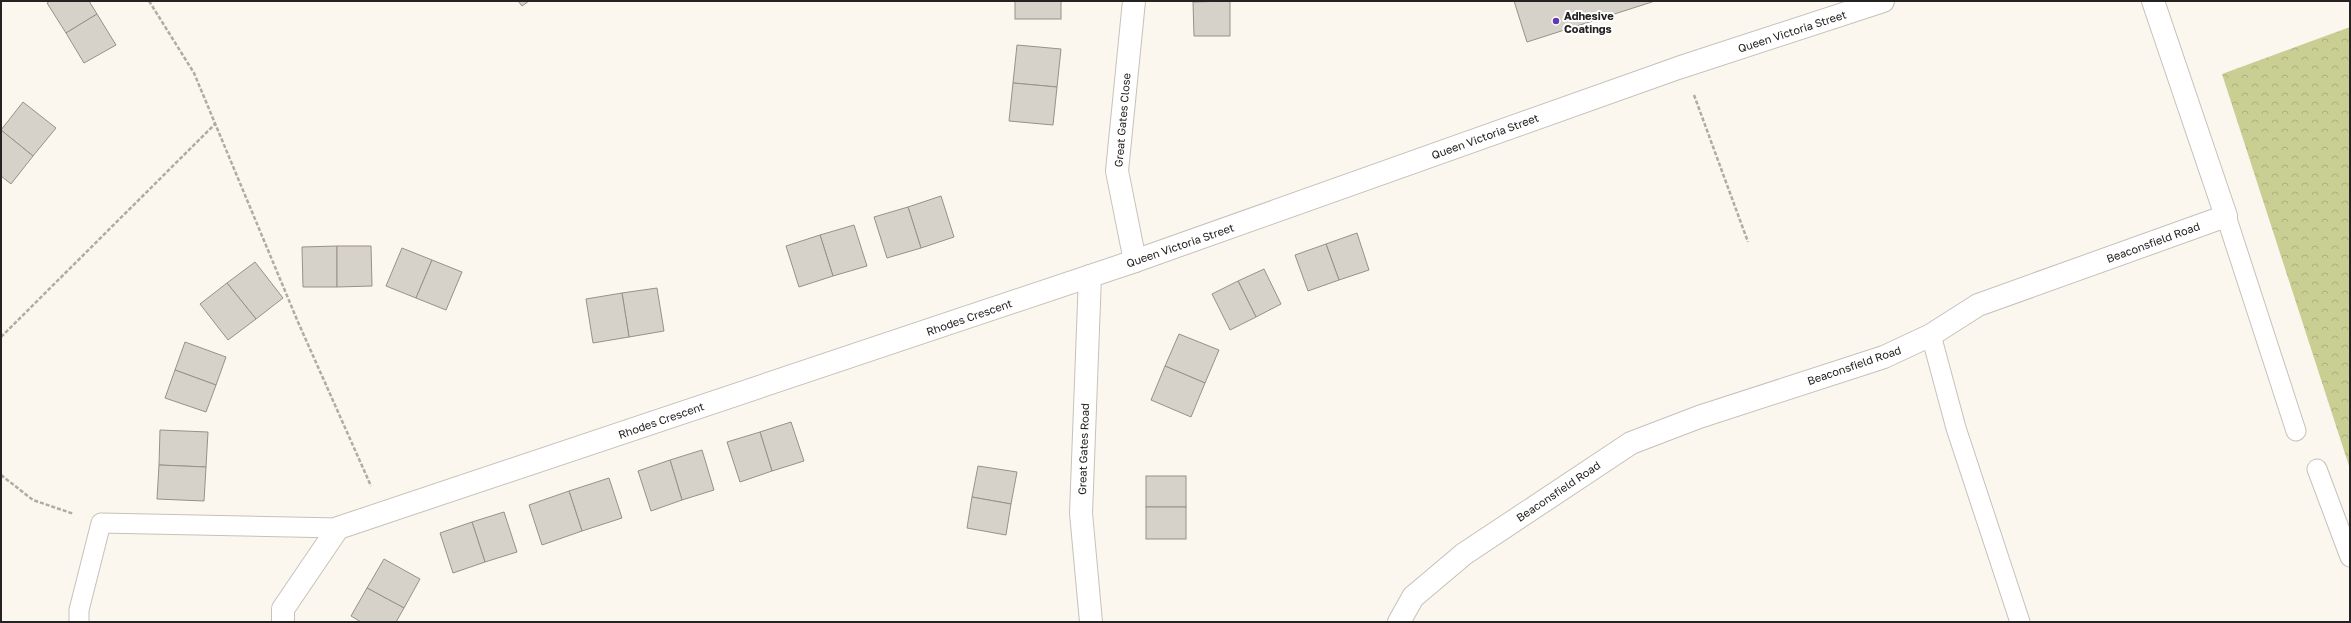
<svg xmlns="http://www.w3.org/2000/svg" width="2351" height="623" viewBox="0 0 2351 623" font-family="'Golos Text',sans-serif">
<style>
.park{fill:url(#park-crowns)}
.building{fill:#d6d1c9;stroke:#96918a}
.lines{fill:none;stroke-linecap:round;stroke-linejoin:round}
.service-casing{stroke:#c6c1ba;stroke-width:21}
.minor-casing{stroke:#c6c1ba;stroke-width:24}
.path{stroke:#afaba5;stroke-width:2.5;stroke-dasharray:4 2;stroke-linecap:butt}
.service{stroke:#fff;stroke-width:19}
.minor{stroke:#fff;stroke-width:22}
.poi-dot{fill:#6239b1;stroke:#fff;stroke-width:1.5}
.labels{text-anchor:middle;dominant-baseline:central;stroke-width:4;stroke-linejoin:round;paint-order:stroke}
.poi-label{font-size:11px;font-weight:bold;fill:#252321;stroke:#fff;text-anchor:start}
.street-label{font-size:11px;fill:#252321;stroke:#fff}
</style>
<defs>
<pattern id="park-crowns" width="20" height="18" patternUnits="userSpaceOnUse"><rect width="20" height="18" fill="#c9ce92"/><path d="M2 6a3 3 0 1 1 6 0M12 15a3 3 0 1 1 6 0" fill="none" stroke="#acb17e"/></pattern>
</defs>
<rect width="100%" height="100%" fill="#fbf6ee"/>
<!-- park -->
<polygon class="park" points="2350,27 2350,469 2222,74"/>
<!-- building -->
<g class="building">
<polygon points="50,1 89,1 97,14 66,33 47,3"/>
<polygon points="518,1 529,1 522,6"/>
<rect x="1015" y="1" width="46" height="18"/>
<polygon points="1230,1 1230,36 1194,36 1193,2"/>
<polygon points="1514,1 1655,1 1527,42"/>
<polygon points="97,14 116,45 84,63 66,33"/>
<polygon points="1017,45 1061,49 1057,87 1013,83"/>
<polygon points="1013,83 1057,87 1053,125 1009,121"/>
<polygon points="23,102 56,128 33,156 1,130"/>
<polygon points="1,130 33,156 11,184 1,176"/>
<polygon points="941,196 954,237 921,248 908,207"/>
<polygon points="908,207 921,248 887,258 874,217"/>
<polygon points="854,225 867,266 833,276 820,235"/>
<polygon points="1357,233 1369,270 1339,280 1326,244"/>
<polygon points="820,235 833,276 799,287 786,246"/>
<polygon points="1326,244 1339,280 1308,291 1295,255"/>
<polygon points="337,246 337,287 303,287 302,247"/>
<polygon points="337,246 371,246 372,286 337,287"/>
<polygon points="402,248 432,260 416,298 386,286"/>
<polygon points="432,260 462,272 446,310 416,298"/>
<polygon points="255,262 283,298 256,319 227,283"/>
<polygon points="1264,269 1281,304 1256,317 1238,281"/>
<polygon points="1238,281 1256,317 1230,330 1212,294"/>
<polygon points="227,283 256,319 228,340 200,304"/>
<polygon points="657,288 664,331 629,337 622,293"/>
<polygon points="622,293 629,337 593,343 586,299"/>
<polygon points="1179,334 1219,350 1205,383 1165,366"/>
<polygon points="185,342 226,357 216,385 175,370"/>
<polygon points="1165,366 1205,383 1191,417 1151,400"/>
<polygon points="175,370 216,385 206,412 165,398"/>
<polygon points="791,422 804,461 772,471 760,432"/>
<polygon points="160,430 208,432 206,467 159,465"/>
<polygon points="760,432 772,471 740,482 727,442"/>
<polygon points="702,450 714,490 682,500 670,460"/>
<polygon points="670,460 682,500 651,511 638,471"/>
<polygon points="159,465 206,467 204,501 157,499"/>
<polygon points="978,466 1017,472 1011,504 972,497"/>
<rect x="1146" y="476" width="40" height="31"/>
<polygon points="609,478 622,518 582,531 569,491"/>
<polygon points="569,491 582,531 542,545 529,505"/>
<polygon points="972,497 1011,504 1006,535 967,528"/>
<rect x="1146" y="507" width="40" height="32"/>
<polygon points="504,512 517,552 485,562 472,522"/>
<polygon points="472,522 485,562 453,573 440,533"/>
<polygon points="384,559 420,579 404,608 367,588"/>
<polygon points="367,588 404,608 396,622 361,622 351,616"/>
</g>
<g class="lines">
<defs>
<g id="service">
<polyline points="2226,216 2296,431"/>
<polyline points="1931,335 1956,428 2020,622"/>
<polyline points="2317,469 2350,557"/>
<polyline points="79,622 79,610 101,523 338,528"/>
</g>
<g id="minor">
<polyline points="1134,1 1117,171 1135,261"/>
<polyline points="1090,276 1081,513 1091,622"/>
<polyline points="283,622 283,609 338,528 1135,261 1678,68 1883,1"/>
<polyline points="1399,622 1413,597 1464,554 1631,443 1699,417 1884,357 1931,335 1978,305 2226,216 2153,1"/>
</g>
</defs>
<!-- service casing -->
<use href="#service" class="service-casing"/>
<!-- minor casing -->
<use href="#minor" class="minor-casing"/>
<!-- path -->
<g class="path">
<polyline points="149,1 194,73 298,322 371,486"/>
<polyline points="1694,95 1748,242"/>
<polyline points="1,337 215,124"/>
<polyline points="1,475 33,500 74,514"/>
</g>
<!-- service -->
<use href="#service" class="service"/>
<!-- minor -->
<use href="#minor" class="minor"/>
</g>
<!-- markers -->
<circle class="poi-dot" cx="1556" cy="21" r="4"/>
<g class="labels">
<!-- poi labels -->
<g class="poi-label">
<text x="1564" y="15">Adhesive<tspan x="1564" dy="13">Coatings</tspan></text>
</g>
<!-- street labels -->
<g class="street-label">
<text transform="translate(1792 31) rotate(-18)">Queen Victoria Street</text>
<text transform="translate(1122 120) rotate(-85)">Great Gates Close</text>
<text transform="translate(1485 136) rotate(-20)">Queen Victoria Street</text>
<text transform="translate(2153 242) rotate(-20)">Beaconsfield Road</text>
<text transform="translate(1180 245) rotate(-19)">Queen Victoria Street</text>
<text transform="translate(969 317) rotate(-19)">Rhodes Crescent</text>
<text transform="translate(1854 365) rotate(-19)">Beaconsfield Road</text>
<text transform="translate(661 420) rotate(-19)">Rhodes Crescent</text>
<text transform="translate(1083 449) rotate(-88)">Great Gates Road</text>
<text transform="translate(1558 491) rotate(-34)">Beaconsfield Road</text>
</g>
</g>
<!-- border -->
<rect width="2351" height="623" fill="none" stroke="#252321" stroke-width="4"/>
</svg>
